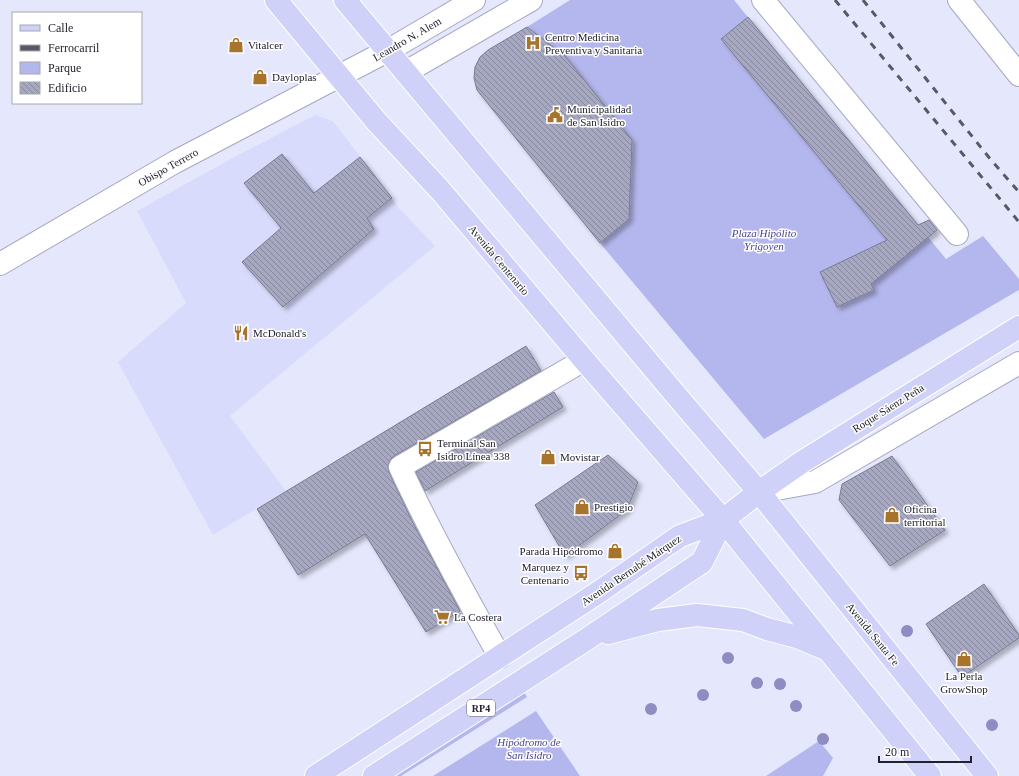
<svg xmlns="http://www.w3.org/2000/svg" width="1019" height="776" viewBox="0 0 1019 776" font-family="Georgia,serif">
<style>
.built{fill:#d9dbfd}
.green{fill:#b4b7ed}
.building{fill:url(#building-back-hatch);stroke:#7a7c94;filter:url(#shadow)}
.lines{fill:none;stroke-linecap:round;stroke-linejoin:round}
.minor-casing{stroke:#a6a8c1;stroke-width:24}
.major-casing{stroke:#fff;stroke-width:24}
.minor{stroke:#fff;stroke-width:22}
.major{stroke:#cfd1f8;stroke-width:22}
.rail{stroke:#595966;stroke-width:3;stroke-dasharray:7 7;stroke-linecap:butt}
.tree{fill:#8e8cc2}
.labels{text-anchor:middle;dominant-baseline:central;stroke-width:3;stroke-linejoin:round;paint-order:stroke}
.shield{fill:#fff;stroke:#64646b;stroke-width:1}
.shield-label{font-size:10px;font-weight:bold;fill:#22222c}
.poi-label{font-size:11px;fill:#22222c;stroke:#fff;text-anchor:start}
.street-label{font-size:11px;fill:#22222c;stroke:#fff}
.park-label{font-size:11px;font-style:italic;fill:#464293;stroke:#fff}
</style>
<defs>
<pattern id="building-back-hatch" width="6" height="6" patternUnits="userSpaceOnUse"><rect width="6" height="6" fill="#a6a8c1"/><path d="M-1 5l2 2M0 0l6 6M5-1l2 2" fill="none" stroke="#87889d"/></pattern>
<filter id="shadow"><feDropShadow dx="3.5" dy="3.5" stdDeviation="2" flood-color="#0004"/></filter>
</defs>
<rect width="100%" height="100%" fill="#e5e7fc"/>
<!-- built -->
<polygon class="built" points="315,115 333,121 399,208 435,246 230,416 286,491 213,535 118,362 186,303 137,211 227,161"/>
<!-- green -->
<g class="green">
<polygon points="570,0 734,0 946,259 983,236 1019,279 1019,290 764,439 600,243 629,219 572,65 551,45 527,27"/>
<polygon points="522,689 527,697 401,776 385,776"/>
<polygon points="536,711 580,776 433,776"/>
<polygon points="819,741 833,758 823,776 766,776"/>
</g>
<!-- building -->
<g class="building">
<polygon points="748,17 918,225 929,220 937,230 871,284 874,290 837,307 820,272 887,240 721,39"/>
<polygon points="527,27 565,56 632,140 629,219 600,243 477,90 474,78 475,67 480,57 488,50"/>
<polygon points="282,154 314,193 360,157 392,198 367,218 374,229 283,307 242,262 281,228 244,183"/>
<polygon points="526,346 541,371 394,456 390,460 388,466 389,472 412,521 460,611 426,632 365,534 298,575 257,509"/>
<polygon points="554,392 563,407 425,491 416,472"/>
<polygon points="608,455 638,482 627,510 565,556 535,505"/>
<polygon points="892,456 945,530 890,566 839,500 842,484"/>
<polygon points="984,584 1019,635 1019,638 962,677 926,624"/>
</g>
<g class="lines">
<defs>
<g id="minor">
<polyline points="763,0 957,234"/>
<polyline points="959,0 1019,75"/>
<polyline points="406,72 531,0"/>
<polyline points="0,264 175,162 389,50 474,0"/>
<polyline points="759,492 815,482 1019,363"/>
<path d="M500,657c-35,-62 -70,-125 -100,-190l184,-107"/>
</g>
<g id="major">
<polyline points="276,0 376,121 440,190 584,360 723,520 930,776"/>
<polyline points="345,0 675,394 759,492 987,776"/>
<polyline points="608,633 658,620 697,615 743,620 767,629 797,637 826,649"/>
<polyline points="316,776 596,594 680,536 723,520 759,492 802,462 1019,327"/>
<polyline points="374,776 587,639 702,562 723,520"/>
</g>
</defs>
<!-- minor casing -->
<use href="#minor" class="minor-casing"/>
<!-- major casing -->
<use href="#major" class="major-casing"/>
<!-- minor -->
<use href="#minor" class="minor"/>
<!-- major -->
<use href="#major" class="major"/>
<!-- rail -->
<g class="rail">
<polyline points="835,0 1019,222"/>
<polyline points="863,0 991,160 1019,192"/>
</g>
</g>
<!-- trees -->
<g class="tree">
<circle cx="907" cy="631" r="6"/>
<circle cx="728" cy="658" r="6"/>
<circle cx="757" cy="683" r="6"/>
<circle cx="780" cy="684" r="6"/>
<circle cx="703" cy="695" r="6"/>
<circle cx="796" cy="706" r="6"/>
<circle cx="651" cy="709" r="6"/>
<circle cx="992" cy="725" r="6"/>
<circle cx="823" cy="739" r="6"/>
</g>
<!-- icons -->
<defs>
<symbol id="hospital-bare" viewBox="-9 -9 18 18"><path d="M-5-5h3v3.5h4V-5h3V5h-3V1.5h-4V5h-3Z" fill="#a8742c" stroke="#fff" stroke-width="2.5" paint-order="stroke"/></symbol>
<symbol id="shop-bare" viewBox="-9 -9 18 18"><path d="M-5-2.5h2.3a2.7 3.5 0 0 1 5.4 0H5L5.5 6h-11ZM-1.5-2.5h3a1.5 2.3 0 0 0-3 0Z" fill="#a8742c" stroke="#fff" stroke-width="2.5" paint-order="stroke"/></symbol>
<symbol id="civic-bare" viewBox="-9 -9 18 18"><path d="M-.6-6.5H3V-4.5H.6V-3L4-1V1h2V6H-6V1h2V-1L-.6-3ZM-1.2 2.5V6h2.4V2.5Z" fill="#a8742c" stroke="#fff" stroke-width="2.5" paint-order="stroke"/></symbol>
<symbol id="restaurant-bare" viewBox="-9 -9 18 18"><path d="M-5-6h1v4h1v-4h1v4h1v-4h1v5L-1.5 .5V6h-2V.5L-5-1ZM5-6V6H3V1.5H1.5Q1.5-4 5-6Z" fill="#a8742c" stroke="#fff" stroke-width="2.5" paint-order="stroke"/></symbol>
<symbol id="bus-bare" viewBox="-9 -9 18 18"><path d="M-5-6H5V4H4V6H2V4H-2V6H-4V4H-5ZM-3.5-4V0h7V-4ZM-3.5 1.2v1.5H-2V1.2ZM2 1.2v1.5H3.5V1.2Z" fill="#a8742c" stroke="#fff" stroke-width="2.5" paint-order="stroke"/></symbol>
<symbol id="supermarket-bare" viewBox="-9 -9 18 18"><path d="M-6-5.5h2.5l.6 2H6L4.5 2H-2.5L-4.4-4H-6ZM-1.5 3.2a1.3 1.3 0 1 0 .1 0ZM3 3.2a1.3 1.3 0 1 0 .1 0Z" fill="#a8742c" stroke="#fff" stroke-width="2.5" paint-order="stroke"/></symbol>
</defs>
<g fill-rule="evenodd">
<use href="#hospital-bare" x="522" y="32" width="22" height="22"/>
<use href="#shop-bare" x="225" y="34" width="22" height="22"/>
<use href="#shop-bare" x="249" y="66" width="22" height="22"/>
<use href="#civic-bare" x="544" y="104" width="22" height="22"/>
<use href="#restaurant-bare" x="230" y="322" width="22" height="22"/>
<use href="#bus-bare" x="414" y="438" width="22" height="22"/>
<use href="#shop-bare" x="537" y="446" width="22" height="22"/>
<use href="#shop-bare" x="571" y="496" width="22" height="22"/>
<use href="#shop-bare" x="881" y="504" width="22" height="22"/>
<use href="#shop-bare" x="604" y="540" width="22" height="22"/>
<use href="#bus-bare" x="570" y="562" width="22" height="22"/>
<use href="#supermarket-bare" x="431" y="606" width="22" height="22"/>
<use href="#shop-bare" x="953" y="648" width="22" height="22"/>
</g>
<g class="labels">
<!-- shield labels -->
<rect class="shield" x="467" y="700" width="28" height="16" rx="3"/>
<g class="shield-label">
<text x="481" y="708">RP4</text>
</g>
<!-- poi labels -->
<g class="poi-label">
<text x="545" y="37">Centro Medicina<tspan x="545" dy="13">Preventiva y Sanitaria</tspan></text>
<text x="248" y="45">Vitalcer</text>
<text x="272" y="77">Dayloplas</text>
<text x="567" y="109">Municipalidad<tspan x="567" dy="13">de San Isidro</tspan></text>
<text x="253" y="333">McDonald's</text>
<text x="437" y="443">Terminal San<tspan x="437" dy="13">Isidro Línea 338</tspan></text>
<text x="560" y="457">Movistar</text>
<text x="594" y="507">Prestigio</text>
<text x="904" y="509">Oficina<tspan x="904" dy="13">territorial</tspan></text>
<text x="603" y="551" text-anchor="end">Parada Hipódromo</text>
<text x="569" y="567" text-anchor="end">Marquez y<tspan x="569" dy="13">Centenario</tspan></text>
<text x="454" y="617">La Costera</text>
<text x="964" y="676" text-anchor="middle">La Perla<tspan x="964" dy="13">GrowShop</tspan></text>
</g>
<!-- street labels -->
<g class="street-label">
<text transform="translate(407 39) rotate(-30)">Leandro N. Alem</text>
<text transform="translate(168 167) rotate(-29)">Obispo Terrero</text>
<text transform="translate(499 260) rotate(50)">Avenida Centenario</text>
<text transform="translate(888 408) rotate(-32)">Roque Sáenz Peña</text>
<text transform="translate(631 570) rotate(-34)">Avenida Bernabé Márquez</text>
<text transform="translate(873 634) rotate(51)">Avenida Santa Fe</text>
</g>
<!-- park labels -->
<g class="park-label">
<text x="764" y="233">Plaza Hipólito<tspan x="764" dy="13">Yrigoyen</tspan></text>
<text x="529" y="742">Hipódromo de<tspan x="529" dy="13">San Isidro</tspan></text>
</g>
</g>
<!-- legend -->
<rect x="12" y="12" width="130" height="92" fill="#ffffff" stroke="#a7a7ab"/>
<rect x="20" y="25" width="20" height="6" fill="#cfd1f8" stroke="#a7a7ab"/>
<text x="48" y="32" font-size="12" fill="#22222c">Calle</text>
<rect x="20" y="45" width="20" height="6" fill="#595966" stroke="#a7a7ab"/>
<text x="48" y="52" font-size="12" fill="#22222c">Ferrocarril</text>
<rect x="20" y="62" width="20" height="12" fill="#b4b7ed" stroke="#a7a7ab"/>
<text x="48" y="72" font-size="12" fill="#22222c">Parque</text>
<rect x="20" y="82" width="20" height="12" fill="url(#building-back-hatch)" stroke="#a7a7ab"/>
<text x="48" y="92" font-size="12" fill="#22222c">Edificio</text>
<!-- scale -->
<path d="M879 756v6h92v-6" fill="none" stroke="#22222c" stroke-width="2"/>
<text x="885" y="756" font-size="12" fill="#22222c" stroke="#ffffff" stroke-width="3" paint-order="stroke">20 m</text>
</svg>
